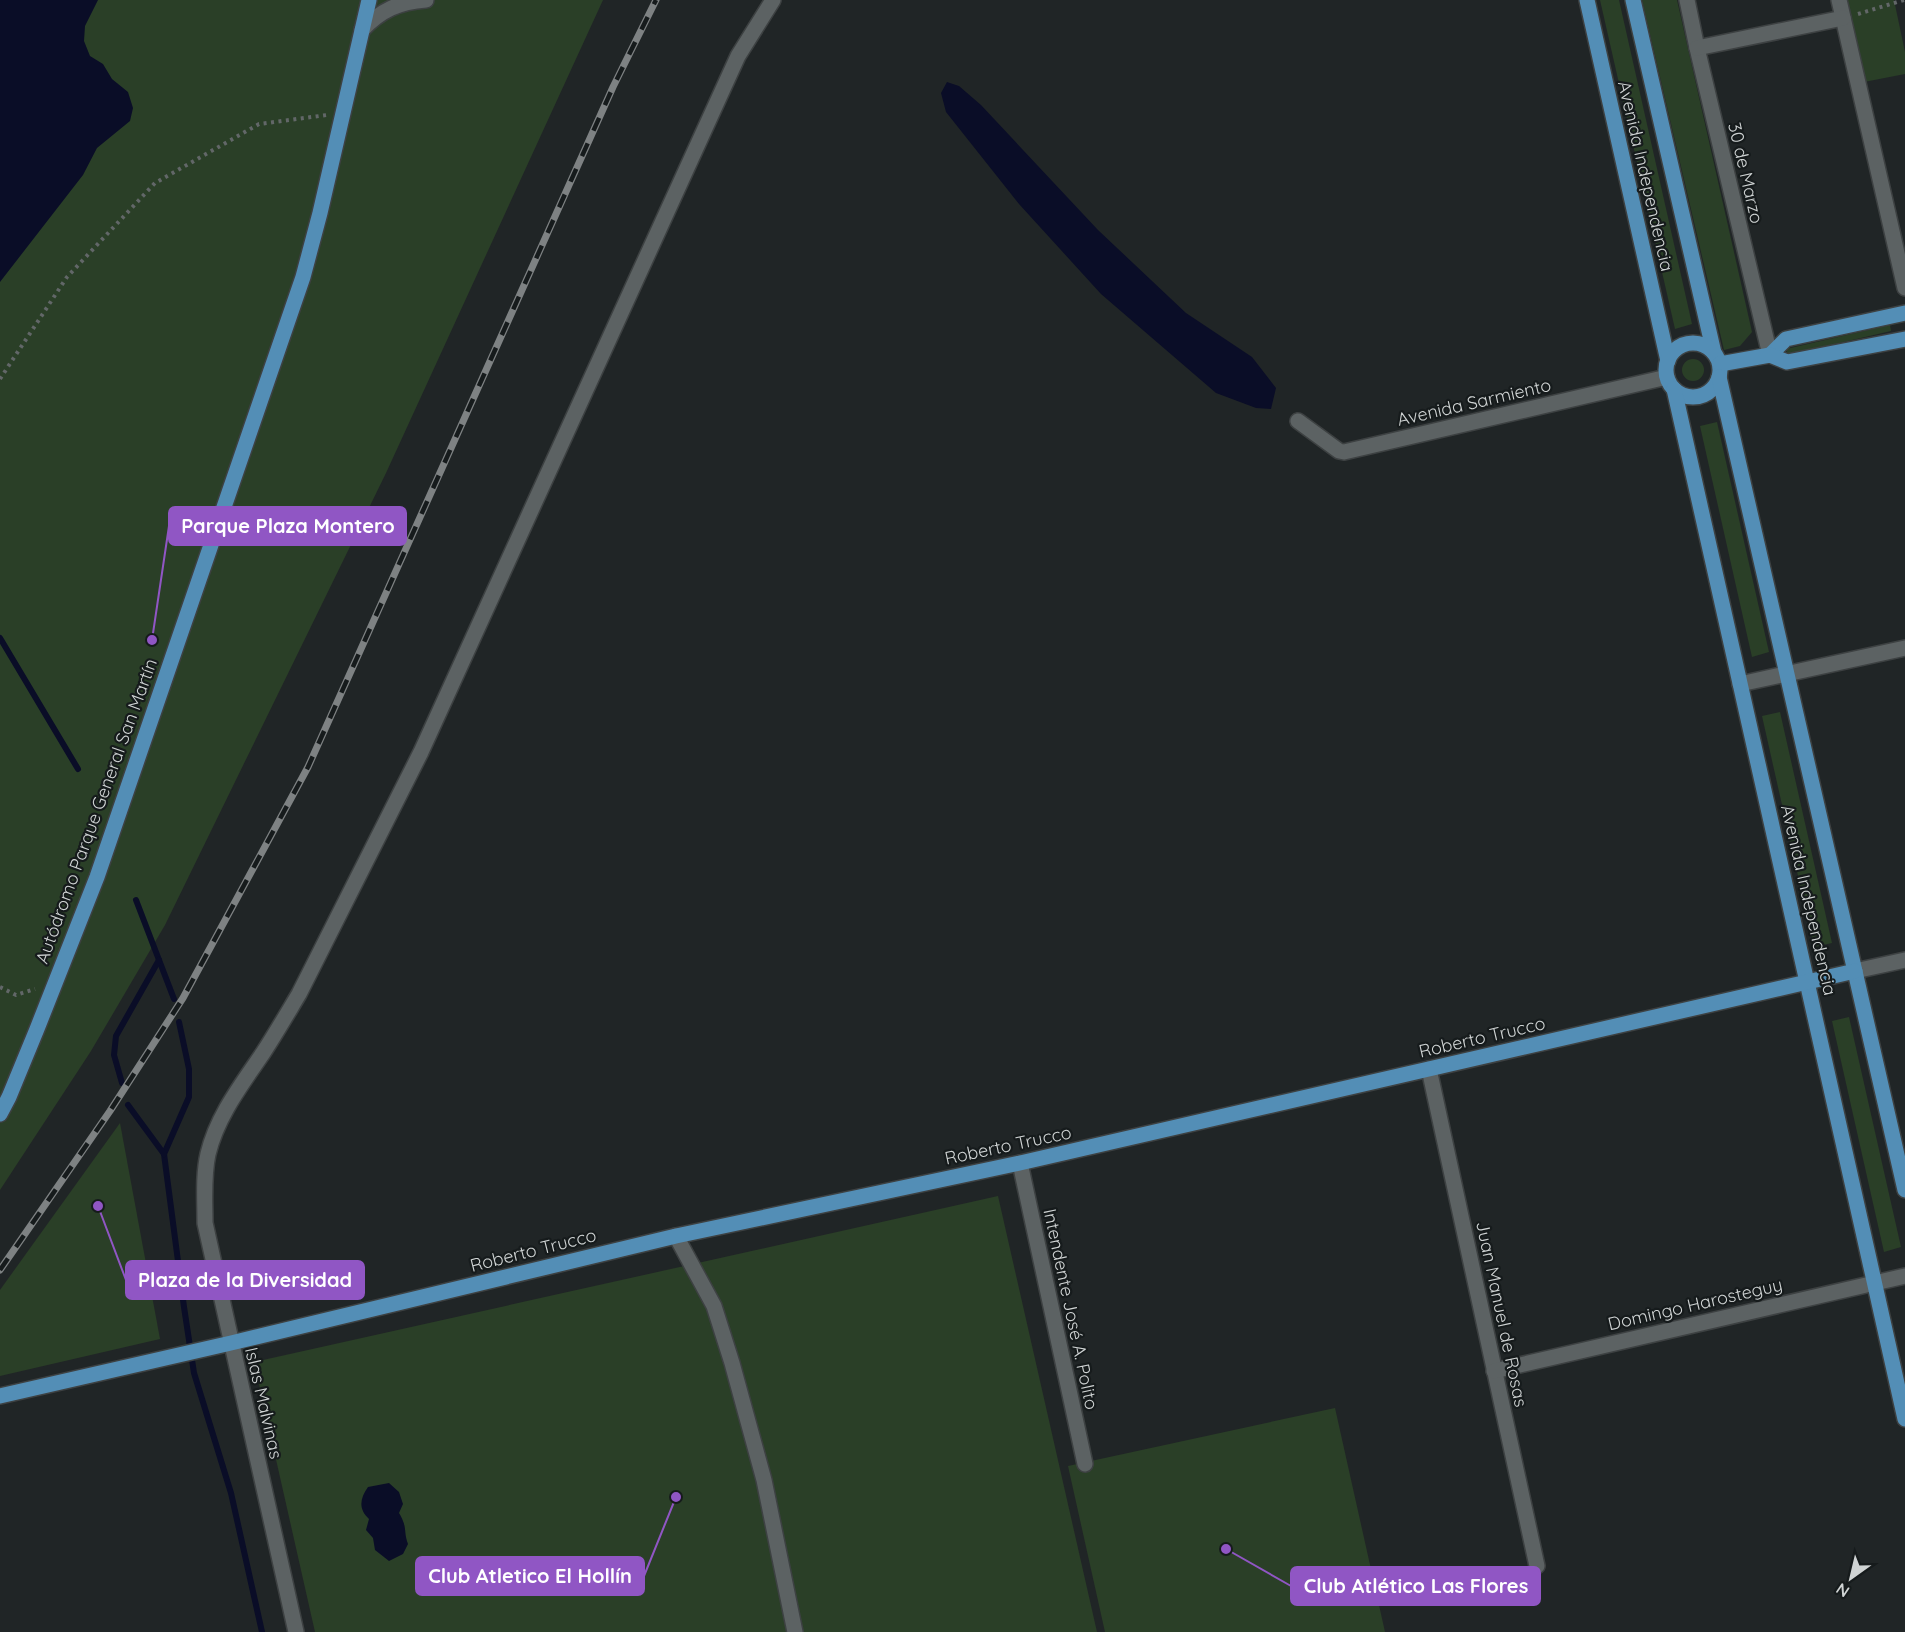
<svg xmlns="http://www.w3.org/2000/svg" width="1905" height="1632" viewBox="0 0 1905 1632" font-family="Quicksand,sans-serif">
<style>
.green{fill:#2a3f27}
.water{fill:#0a0d27}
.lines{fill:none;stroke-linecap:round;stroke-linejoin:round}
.stream{stroke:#0a0d27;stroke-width:6}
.minor-casing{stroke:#3d4142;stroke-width:18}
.major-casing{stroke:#3d4142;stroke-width:18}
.path{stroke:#626768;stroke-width:4;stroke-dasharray:3 4.5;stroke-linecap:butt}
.minor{stroke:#5c6263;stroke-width:15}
.major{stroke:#538eb6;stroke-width:15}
.rail-casing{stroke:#7e8283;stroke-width:7}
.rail{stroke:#161b1c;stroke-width:4.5;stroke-dasharray:14;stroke-linecap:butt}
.labels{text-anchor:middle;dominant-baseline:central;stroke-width:4.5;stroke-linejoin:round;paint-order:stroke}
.street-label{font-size:18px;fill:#d0d4d4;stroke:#161b1c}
.leader{fill:none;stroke:#9056c4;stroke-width:2}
.callout-dot{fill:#9056c4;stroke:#161b1c;stroke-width:2}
.callout{fill:#9056c4;stroke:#9056c4;stroke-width:2}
.callout-label{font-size:20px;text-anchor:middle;font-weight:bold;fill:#fff}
</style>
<rect width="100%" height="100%" fill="#202526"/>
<!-- green -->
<g class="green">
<polygon points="0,0 603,0 386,473 165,925 91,1051 0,1190"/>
<polygon points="1600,0 1619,0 1692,324 1675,329"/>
<polygon points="1642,0 1677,0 1752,332 1740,346 1724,350"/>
<polygon points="1846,0 1894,0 1905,52 1905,74 1864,82"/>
<polygon points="1890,325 1891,331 1788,355 1786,349"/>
<circle cx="1693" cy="370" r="11"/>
<polygon points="1717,422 1769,652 1752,657 1700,426"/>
<polygon points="1780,712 1832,943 1814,947 1762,716"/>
<polygon points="1849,1017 1901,1247 1884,1252 1832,1021"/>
<polygon points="120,1123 160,1339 0,1376 0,1290"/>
<polygon points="998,1196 1097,1632 315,1632 254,1362"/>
<polygon points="1335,1408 1385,1632 1105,1632 1068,1466"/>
</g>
<!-- water -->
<g class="water">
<polygon points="0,0 98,0 85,26 84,41 90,56 103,64 112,79 128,92 133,108 130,121 97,148 83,175 0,282"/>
<polygon points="947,82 959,86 981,105 1098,230 1186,313 1252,357 1276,388 1271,409 1256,408 1216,393 1101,294 1019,204 946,112 941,93"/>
<path d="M389,1483l10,9 4,12 -4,9c9,15 4,17 9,31l-5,10 -14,7 -14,-11 -2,-12 -7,-8 3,-11c-11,-10 -9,-21 -1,-32z"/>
</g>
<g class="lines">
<!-- stream -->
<g class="stream">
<polyline points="0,638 78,769"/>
<polyline points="136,900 174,999"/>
<polyline points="179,1022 189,1069 189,1097 164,1154 184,1307 194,1373 231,1493 262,1632"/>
<polyline points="122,1083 114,1055 116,1036 159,960"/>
<polyline points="128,1105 164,1154"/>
</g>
<defs>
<g id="minor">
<polyline points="1687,0 1697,48 1770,355"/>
<polyline points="1839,0 1905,288"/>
<path d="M362,30c19,-20 37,-28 64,-30"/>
<polyline points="1697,48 1843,18"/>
<polyline points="1298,421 1339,451 1344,452 1667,377"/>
<polyline points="1740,684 1905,648"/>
<polyline points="1855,971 1905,960"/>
<polyline points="1429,1069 1537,1566"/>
<polyline points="1020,1163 1085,1464"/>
<polyline points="676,1236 714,1306 732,1363 764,1480 795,1632"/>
<polyline points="1494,1371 1905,1276"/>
<path d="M296,1632l-91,-409c0,-23 -2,-47 3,-69 9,-38 34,-70 55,-101 13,-20 24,-39 36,-59l122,-242 317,-696 35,-56"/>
</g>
<g id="major">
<polyline points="1587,0 1668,361"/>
<polyline points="1633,0 1714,353"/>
<circle cx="1693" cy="370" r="27"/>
<polyline points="1770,355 1786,339 1905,313"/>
<polyline points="1720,364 1770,355 1787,362 1905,339"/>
<polyline points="1719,377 1905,1190"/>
<polyline points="1674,389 1905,1419"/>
<polyline points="0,1114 9,1097 37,1029 97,877 303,277 320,213 369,0"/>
<polyline points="0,1396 231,1343 676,1236 1020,1163 1855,971"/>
</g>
</defs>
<!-- minor casing -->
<use href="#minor" class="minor-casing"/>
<!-- major casing -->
<use href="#major" class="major-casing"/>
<!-- path -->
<g class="path">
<polyline points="1858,14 1904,0"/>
<polyline points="0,379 67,277 155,183 259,124 327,115"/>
<polyline points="0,987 16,995 35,989"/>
</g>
<!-- minor -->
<use href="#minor" class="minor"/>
<!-- major -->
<use href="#major" class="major"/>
<defs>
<polyline id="rail" points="0,1270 110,1111 183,998 308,767 613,87 656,0"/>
</defs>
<!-- rail casing -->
<use href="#rail" class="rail-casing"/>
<!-- rail -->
<use href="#rail" class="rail"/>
</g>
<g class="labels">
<!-- street labels -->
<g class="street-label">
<text transform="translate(1746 173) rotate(77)">30 de Marzo</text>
<text transform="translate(1646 176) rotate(77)">Avenida Independencia</text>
<text transform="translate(1474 402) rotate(-13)">Avenida Sarmiento</text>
<text transform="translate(96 811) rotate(-70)">Autódromo Parque General San Martín</text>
<text transform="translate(1809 900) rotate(77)">Avenida Independencia</text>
<text transform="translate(1482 1037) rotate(-13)">Roberto Trucco</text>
<text transform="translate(1008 1145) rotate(-12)">Roberto Trucco</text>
<text transform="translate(533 1250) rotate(-14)">Roberto Trucco</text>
<text transform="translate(1695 1304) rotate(-13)">Domingo Harosteguy</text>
<text transform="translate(1071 1309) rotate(78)">Intendente José A. Polito</text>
<text transform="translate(1502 1314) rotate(78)">Juan Manuel de Rosas</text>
<text transform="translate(264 1403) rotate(77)">Islas Malvinas</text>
</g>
</g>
<!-- callouts -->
<path class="leader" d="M152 640L169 526M98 1206L126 1280M676 1497L644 1576M1226 1549L1291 1586"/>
<g class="callout-dot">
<circle cx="152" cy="640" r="6"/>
<circle cx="98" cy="1206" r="6"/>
<circle cx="676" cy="1497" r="6"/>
<circle cx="1226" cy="1549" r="6"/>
</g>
<g class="callout">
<rect x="169" y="507" width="237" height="38" rx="6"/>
<rect x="126" y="1261" width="238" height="38" rx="6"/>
<rect x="416" y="1557" width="228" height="38" rx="6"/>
<rect x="1291" y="1567" width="249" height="38" rx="6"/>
</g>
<g class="callout-label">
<text x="288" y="533">Parque Plaza Montero</text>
<text x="245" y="1287">Plaza de la Diversidad</text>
<text x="530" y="1583">Club Atletico El Hollín</text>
<text x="1416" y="1593">Club Atlético Las Flores</text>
</g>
<!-- north arrow -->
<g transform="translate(1851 1578) rotate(214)" stroke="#161b1c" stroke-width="4.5" paint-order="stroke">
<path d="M0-4.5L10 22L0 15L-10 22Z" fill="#d0d4d4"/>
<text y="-9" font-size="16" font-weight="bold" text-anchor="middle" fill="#d0d4d4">N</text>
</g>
</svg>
